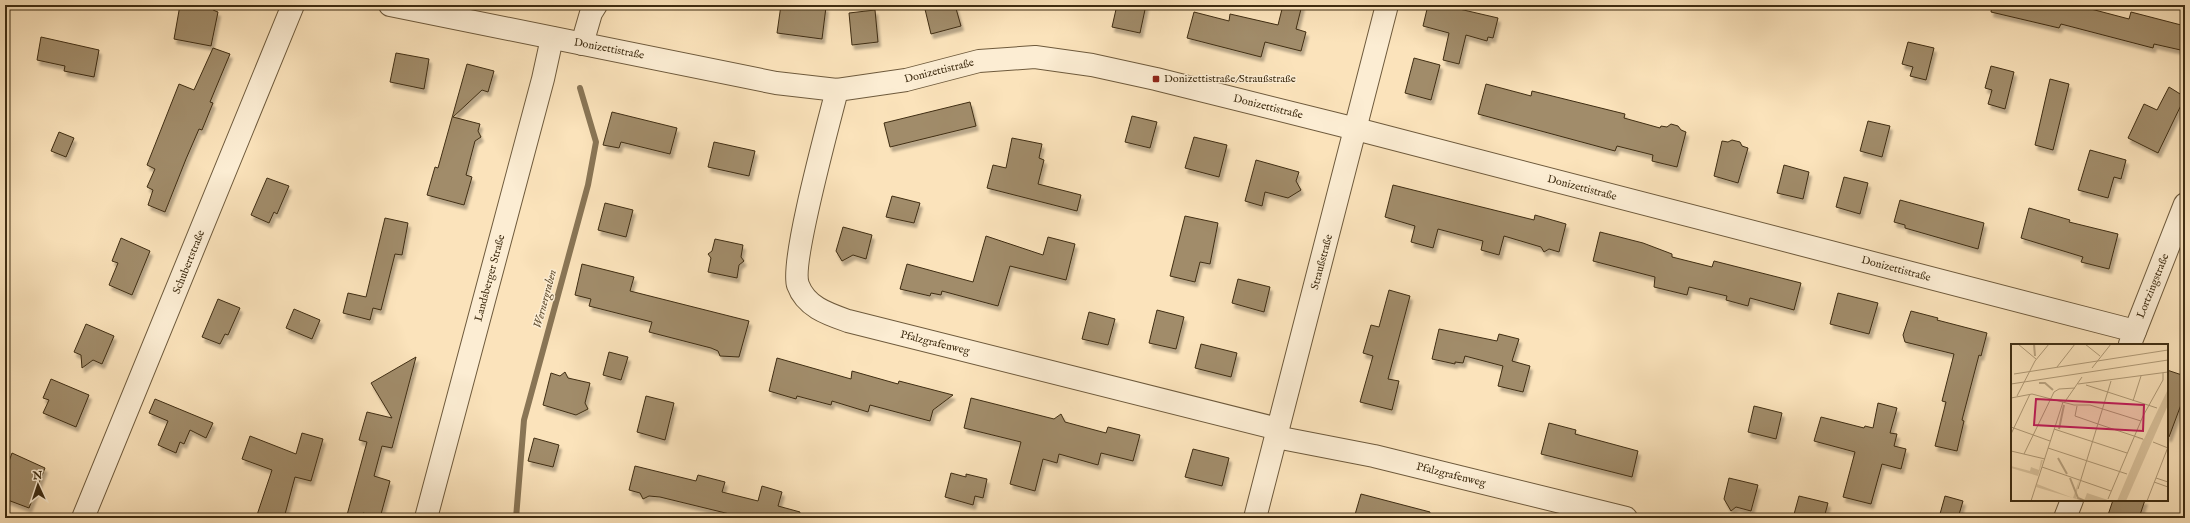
<svg xmlns="http://www.w3.org/2000/svg" width="2190" height="523" viewBox="0 0 2190 523" font-family="'IM FELL English',serif">
<style>
.lines{fill:none;stroke-linecap:round;stroke-linejoin:round}
.stream{stroke:#897555;stroke-width:6}
.building{fill:#a18c6a;stroke:#3f2d12;filter:url(#shadow)}
.minor-casing{stroke:#6e5a3c;stroke-width:24}
.minor{stroke:#fcedd3;stroke-width:22}
.poi-dot{fill:#8f2418;stroke:#fcedd3;stroke-width:1.5}
.labels{text-anchor:middle;dominant-baseline:central;stroke-width:3;stroke-linejoin:round;paint-order:stroke}
.street-label{font-size:11px;fill:#3f2d12;stroke:#fcedd3}
.poi-label{font-size:11px;fill:#3f2d12;stroke:#fcedd3;text-anchor:start}
.water-label{font-size:12px;font-style:italic;fill:#645134;stroke:#fcedd3}
.inset-river{fill:none;stroke:#bba582;stroke-width:2}
.inset-road{fill:none;stroke:#b09a77;stroke-width:1}
.view{fill:#c2185b;fill-opacity:0.15;stroke:#c2185b;stroke-width:2}
.inset-edge{fill:none;stroke:#3f2d12;stroke-width:2}
</style>
<defs>
<filter id="shadow"><feDropShadow dx="2.5" dy="4.5" stdDeviation="1" flood-color="#0004"/></filter>
</defs>
<rect width="100%" height="100%" fill="#fbe3bb"/>
<filter id="stains"><feTurbulence type="fractalNoise" baseFrequency=".005" numOctaves="4"/><feColorMatrix values="0 0 0 0 .2 0 0 0 0 .09 0 0 0 0 .02 0 0 0 .5 -.17"/></filter>
<radialGradient id="worn" r=".72"><stop offset=".6" stop-color="#630" stop-opacity="0"/><stop offset="1" stop-color="#630" stop-opacity=".3"/></radialGradient>
<g class="lines">
<!-- stream -->
<polyline class="stream" points="516,518 524,420 588,185 596,142 580,88"/>
</g>
<!-- building -->
<g class="building">
<polygon points="180,5 198,5 214,8 213,10 218,12 211,46 174,39"/>
<polygon points="781,5 826,7 822,39 777,33"/>
<polygon points="924,5 955,5 961,26 931,34"/>
<polygon points="1117,5 1146,5 1140,33 1112,27"/>
<polygon points="1283,5 1302,5 1296,29 1306,32 1301,51 1265,42 1261,57 1187,38 1194,12 1229,21 1230,14 1278,25"/>
<polygon points="1428,5 1455,5 1455,8 1498,18 1493,38 1488,37 1487,41 1466,35 1459,64 1443,60 1449,33 1423,26"/>
<polygon points="1992,5 2092,5 2091,9 2129,19 2131,12 2185,26 2185,51 2154,44 2153,48 2061,24 2059,28 1991,12"/>
<polygon points="875,10 878,42 852,45 849,13"/>
<polygon points="41,37 99,50 94,77 64,71 65,66 37,60"/>
<polygon points="1908,42 1934,48 1926,80 1910,76 1913,67 1902,64"/>
<polygon points="213,48 230,54 210,102 213,103 202,130 199,129 186,159 165,212 148,205 153,190 147,187 155,169 147,165 179,84 194,90"/>
<polygon points="396,53 429,59 424,89 390,82"/>
<polygon points="1414,58 1440,65 1431,100 1405,93"/>
<polygon points="467,64 494,71 488,92 482,90 453,117 480,124 478,131 481,137 475,141 466,175 472,177 464,205 427,195 435,167 438,168"/>
<polygon points="1991,66 2014,72 2005,109 1988,104 1992,90 1985,88"/>
<polygon points="2050,79 2069,84 2053,150 2035,145"/>
<polygon points="1486,84 1531,96 1532,91 1625,114 1624,118 1660,128 1661,126 1667,127 1671,124 1678,126 1681,130 1686,132 1677,167 1652,161 1653,155 1617,146 1615,151 1478,114"/>
<polygon points="2169,87 2185,97 2158,153 2128,138 2144,104 2157,110"/>
<polygon points="970,102 976,126 890,147 884,123"/>
<polygon points="612,112 677,128 670,154 621,142 619,148 603,145"/>
<polygon points="1132,116 1157,122 1150,148 1125,142"/>
<polygon points="1868,121 1890,126 1882,157 1860,151"/>
<polygon points="59,132 74,138 66,157 51,151"/>
<polygon points="1194,137 1227,145 1219,177 1185,168"/>
<polygon points="1012,138 1042,144 1039,158 1044,160 1038,184 1081,195 1077,211 987,188 993,165 1006,168"/>
<polygon points="1732,140 1740,142 1742,146 1748,148 1738,183 1714,176 1722,141 1728,142"/>
<polygon points="714,142 755,151 749,176 708,167"/>
<polygon points="2090,150 2126,160 2121,179 2114,177 2108,198 2078,190"/>
<polygon points="1256,160 1299,172 1296,181 1301,190 1288,198 1265,192 1262,206 1245,201"/>
<polygon points="1784,165 1809,172 1803,199 1777,193"/>
<polygon points="1844,177 1868,183 1860,214 1836,207"/>
<polygon points="267,178 289,186 277,214 274,212 269,223 251,215"/>
<polygon points="1393,185 1534,220 1535,215 1566,224 1559,252 1549,249 1544,252 1541,247 1504,236 1499,255 1481,250 1483,241 1438,229 1433,248 1411,242 1415,226 1385,217"/>
<polygon points="892,196 920,203 914,223 886,217"/>
<polygon points="1900,200 1984,223 1978,249 1905,228 1905,225 1894,222"/>
<polygon points="605,203 633,210 626,237 598,230"/>
<polygon points="2029,208 2070,220 2069,222 2118,234 2109,269 2081,262 2083,257 2021,238"/>
<polygon points="1185,216 1218,223 1210,264 1200,262 1195,282 1170,276"/>
<polygon points="385,218 408,223 402,255 395,254 381,310 373,308 370,320 343,313 348,293 366,297"/>
<polygon points="843,227 872,235 866,259 853,255 842,261 836,251"/>
<polygon points="1600,232 1643,243 1672,254 1672,257 1712,267 1714,261 1801,283 1794,310 1750,298 1748,306 1726,300 1727,296 1689,287 1687,295 1654,287 1655,277 1593,261"/>
<polygon points="986,236 1043,255 1048,237 1075,244 1066,280 1010,266 998,306 942,291 941,295 931,293 930,296 900,289 907,264 973,282"/>
<polygon points="121,238 150,251 132,295 109,285 118,263 112,261"/>
<polygon points="715,239 743,245 741,257 744,261 739,265 737,278 708,272 711,258 708,254 712,251"/>
<polygon points="582,264 634,277 630,291 749,321 739,357 720,356 718,351 711,348 649,332 652,322 589,306 591,299 575,295"/>
<polygon points="1238,279 1270,287 1264,312 1232,303"/>
<polygon points="1389,290 1410,296 1388,379 1399,381 1392,410 1360,402 1373,356 1363,353 1371,325 1379,327"/>
<polygon points="1838,293 1878,303 1869,334 1830,324"/>
<polygon points="218,299 240,308 228,335 225,334 220,344 202,337"/>
<polygon points="294,309 320,320 312,339 286,328"/>
<polygon points="1157,310 1184,317 1176,349 1149,343"/>
<polygon points="1911,311 1938,318 1937,320 1987,333 1981,356 1979,355 1962,420 1964,421 1957,451 1935,446 1946,402 1942,401 1954,354 1905,342 1903,335"/>
<polygon points="1089,312 1115,319 1108,345 1082,339"/>
<polygon points="86,324 114,336 102,364 93,360 82,368 81,355 74,352"/>
<polygon points="1439,329 1497,341 1499,334 1519,339 1512,361 1530,366 1523,392 1498,386 1503,366 1465,356 1463,363 1455,362 1455,364 1432,359"/>
<polygon points="1201,344 1237,353 1231,377 1195,368"/>
<polygon points="609,352 628,357 621,380 603,375"/>
<polygon points="416,357 392,448 382,446 374,476 390,481 380,518 363,513 361,518 347,515 367,442 359,440 367,412 392,418 371,383"/>
<polygon points="777,358 851,379 852,371 898,384 899,381 953,395 933,410 930,421 870,405 868,412 832,401 831,405 797,396 796,399 769,391"/>
<polygon points="2167,370 2185,376 2185,394 2169,437 2167,437"/>
<polygon points="565,372 568,378 590,383 585,403 588,409 576,415 543,405 551,373 560,376"/>
<polygon points="51,379 89,395 76,427 43,413 49,400 43,398"/>
<polygon points="646,396 674,403 665,440 637,432"/>
<polygon points="971,398 1054,419 1061,414 1065,422 1106,433 1108,427 1140,435 1133,461 1101,453 1098,465 1059,454 1057,463 1043,459 1035,491 1010,484 1021,442 964,428"/>
<polygon points="155,399 213,423 206,438 190,430 184,444 180,442 176,453 158,445 168,421 149,413"/>
<polygon points="1878,403 1897,408 1890,433 1897,434 1894,446 1906,449 1901,469 1882,464 1871,504 1843,497 1855,452 1814,441 1821,417 1864,428 1865,426 1873,428"/>
<polygon points="1754,406 1782,413 1776,439 1748,432"/>
<polygon points="1549,423 1576,430 1575,434 1638,451 1632,477 1541,454"/>
<polygon points="302,433 323,439 311,481 295,477 284,518 256,518 272,470 242,459 250,436 296,454"/>
<polygon points="534,438 559,445 553,467 528,461"/>
<polygon points="1193,449 1229,458 1222,486 1185,477"/>
<polygon points="12,453 45,468 29,508 5,499 5,472"/>
<polygon points="635,466 696,481 698,475 725,482 722,492 758,501 762,486 782,492 778,506 800,512 799,518 746,518 660,497 649,496 643,499 640,493 629,490"/>
<polygon points="951,473 966,477 966,474 987,479 983,498 975,496 973,505 945,497"/>
<polygon points="1729,478 1758,485 1751,511 1736,507 1731,511 1724,499"/>
<polygon points="1361,494 1430,512 1429,518 1354,518"/>
<polygon points="1799,496 1828,503 1824,518 1793,518"/>
<polygon points="1945,496 1963,501 1958,518 1940,514"/>
<polygon points="2113,500 2145,500 2139,518 2117,518 2108,515"/>
</g>
<g class="lines">
<defs>
<g id="minor">
<polyline points="390,5 776,83 837,90 906,80 979,61 1035,57 1092,65 1156,79 1356,129 2135,331"/>
<polyline points="582,44 591,13 596,5"/>
<path d="M837,90c-8,32 -47,173 -39,195 8,22 30,29 50,36l430,108"/>
<polyline points="2130,344 2185,204"/>
<polyline points="1276,437 1374,456 1626,518"/>
<polyline points="83,518 293,5"/>
<polyline points="426,518 543,79 552,38"/>
<polyline points="1255,518 1387,5"/>
<polyline points="2065,518 2072,500"/>
</g>
</defs>
<!-- minor casing -->
<use href="#minor" class="minor-casing"/>
<!-- minor -->
<use href="#minor" class="minor"/>
</g>
<!-- markers -->
<rect class="poi-dot" x="1152" y="75" width="8" height="8" rx="2"/>
<g class="labels">
<!-- street labels -->
<g class="street-label">
<text transform="translate(609 49) rotate(11)">Donizettistraße</text>
<text transform="translate(939 71) rotate(-14)">Donizettistraße</text>
<text transform="translate(1268 107) rotate(14)">Donizettistraße</text>
<text transform="translate(1582 188) rotate(15)">Donizettistraße</text>
<text transform="translate(189 262) rotate(-68)">Schubertstraße</text>
<text transform="translate(1322 262) rotate(-75)">Straußstraße</text>
<text transform="translate(1896 269) rotate(15)">Donizettistraße</text>
<text transform="translate(490 278) rotate(-75)">Landsberger Straße</text>
<text transform="translate(2153 286) rotate(-68)">Lortzingstraße</text>
<text transform="translate(935 343) rotate(14)">Pfalzgrafenweg</text>
<text transform="translate(1451 475) rotate(14)">Pfalzgrafenweg</text>
</g>
<!-- poi labels -->
<g class="poi-label">
<text x="1164" y="79">Donizettistraße/Straußstraße</text>
</g>
<!-- water labels -->
<g class="water-label">
<text transform="translate(545 299) rotate(-75)">Wernergraben</text>
</g>
</g>
<!-- overview -->
<g transform="translate(2011 344)">
<rect width="157" height="157" fill="#fbe3bb"/>
<path d="M157,45v16l-42,96h-9l26,-61 -9,-3 10,2zM30,116h2l-5,16 -27,-8v-2l19,5 1,-4 8,3zM68,136l-3,18 7,3 -47,-14 1,-3 36,14zM76,149l21,7 2,1h-26z" fill="#dbc49e"/>
<path class="inset-river" d="M23,0l1,12M28,39h6l8,7M48,85l5,-24M47,114l9,16M59,134l8,20 7,3"/>
<path class="inset-road" d="M7,0l18,15M74,0l15,12M46,23l18,-23M81,24l19,-24M3,30l154,-24M0,40l157,-24M67,40l90,-12M75,41l71,23M6,52l18,-35 14,-17M0,54l21,-4 42,11h16l51,16M122,57l8,-25M53,59l18,-26M66,62l-2,10 23,8M87,80l45,15M0,83l39,14M43,85l73,24M0,90l19,-40M142,98l15,6M37,104l79,26M0,107l34,8M13,110l30,-62 5,-3 16,-1M31,123l69,24M145,134l12,4M143,138l14,5M67,145l33,-108M97,155l35,-83 20,-36v-7M20,157l32,-99M136,157l21,-54"/>
<path class="view" d="M25,55l108,6 -1,26 -109,-6z"/>
<rect width="157" height="157" class="inset-edge"/>
</g>
<!-- margin -->
<rect width="2190" height="523" fill="none" stroke="#fbe3bb" stroke-width="20"/>
<rect x="6" y="6" width="2178" height="511" fill="none" stroke="#3f2d12" stroke-width="2"/>
<rect x="10" y="10" width="2170" height="503" fill="none" stroke="#3f2d12"/>
<!-- north arrow -->
<g transform="translate(38 485) rotate(357)" stroke="#fcedd3" stroke-width="3" paint-order="stroke">
<path d="M0-3L7 15L0 10L-7 15Z" fill="#3f2d12"/>
<text y="-6" font-size="11" font-weight="bold" text-anchor="middle" fill="#3f2d12">N</text>
</g>
<rect width="100%" height="100%" filter="url(#stains)"/>
<rect width="100%" height="100%" fill="url(#worn)"/>
</svg>
